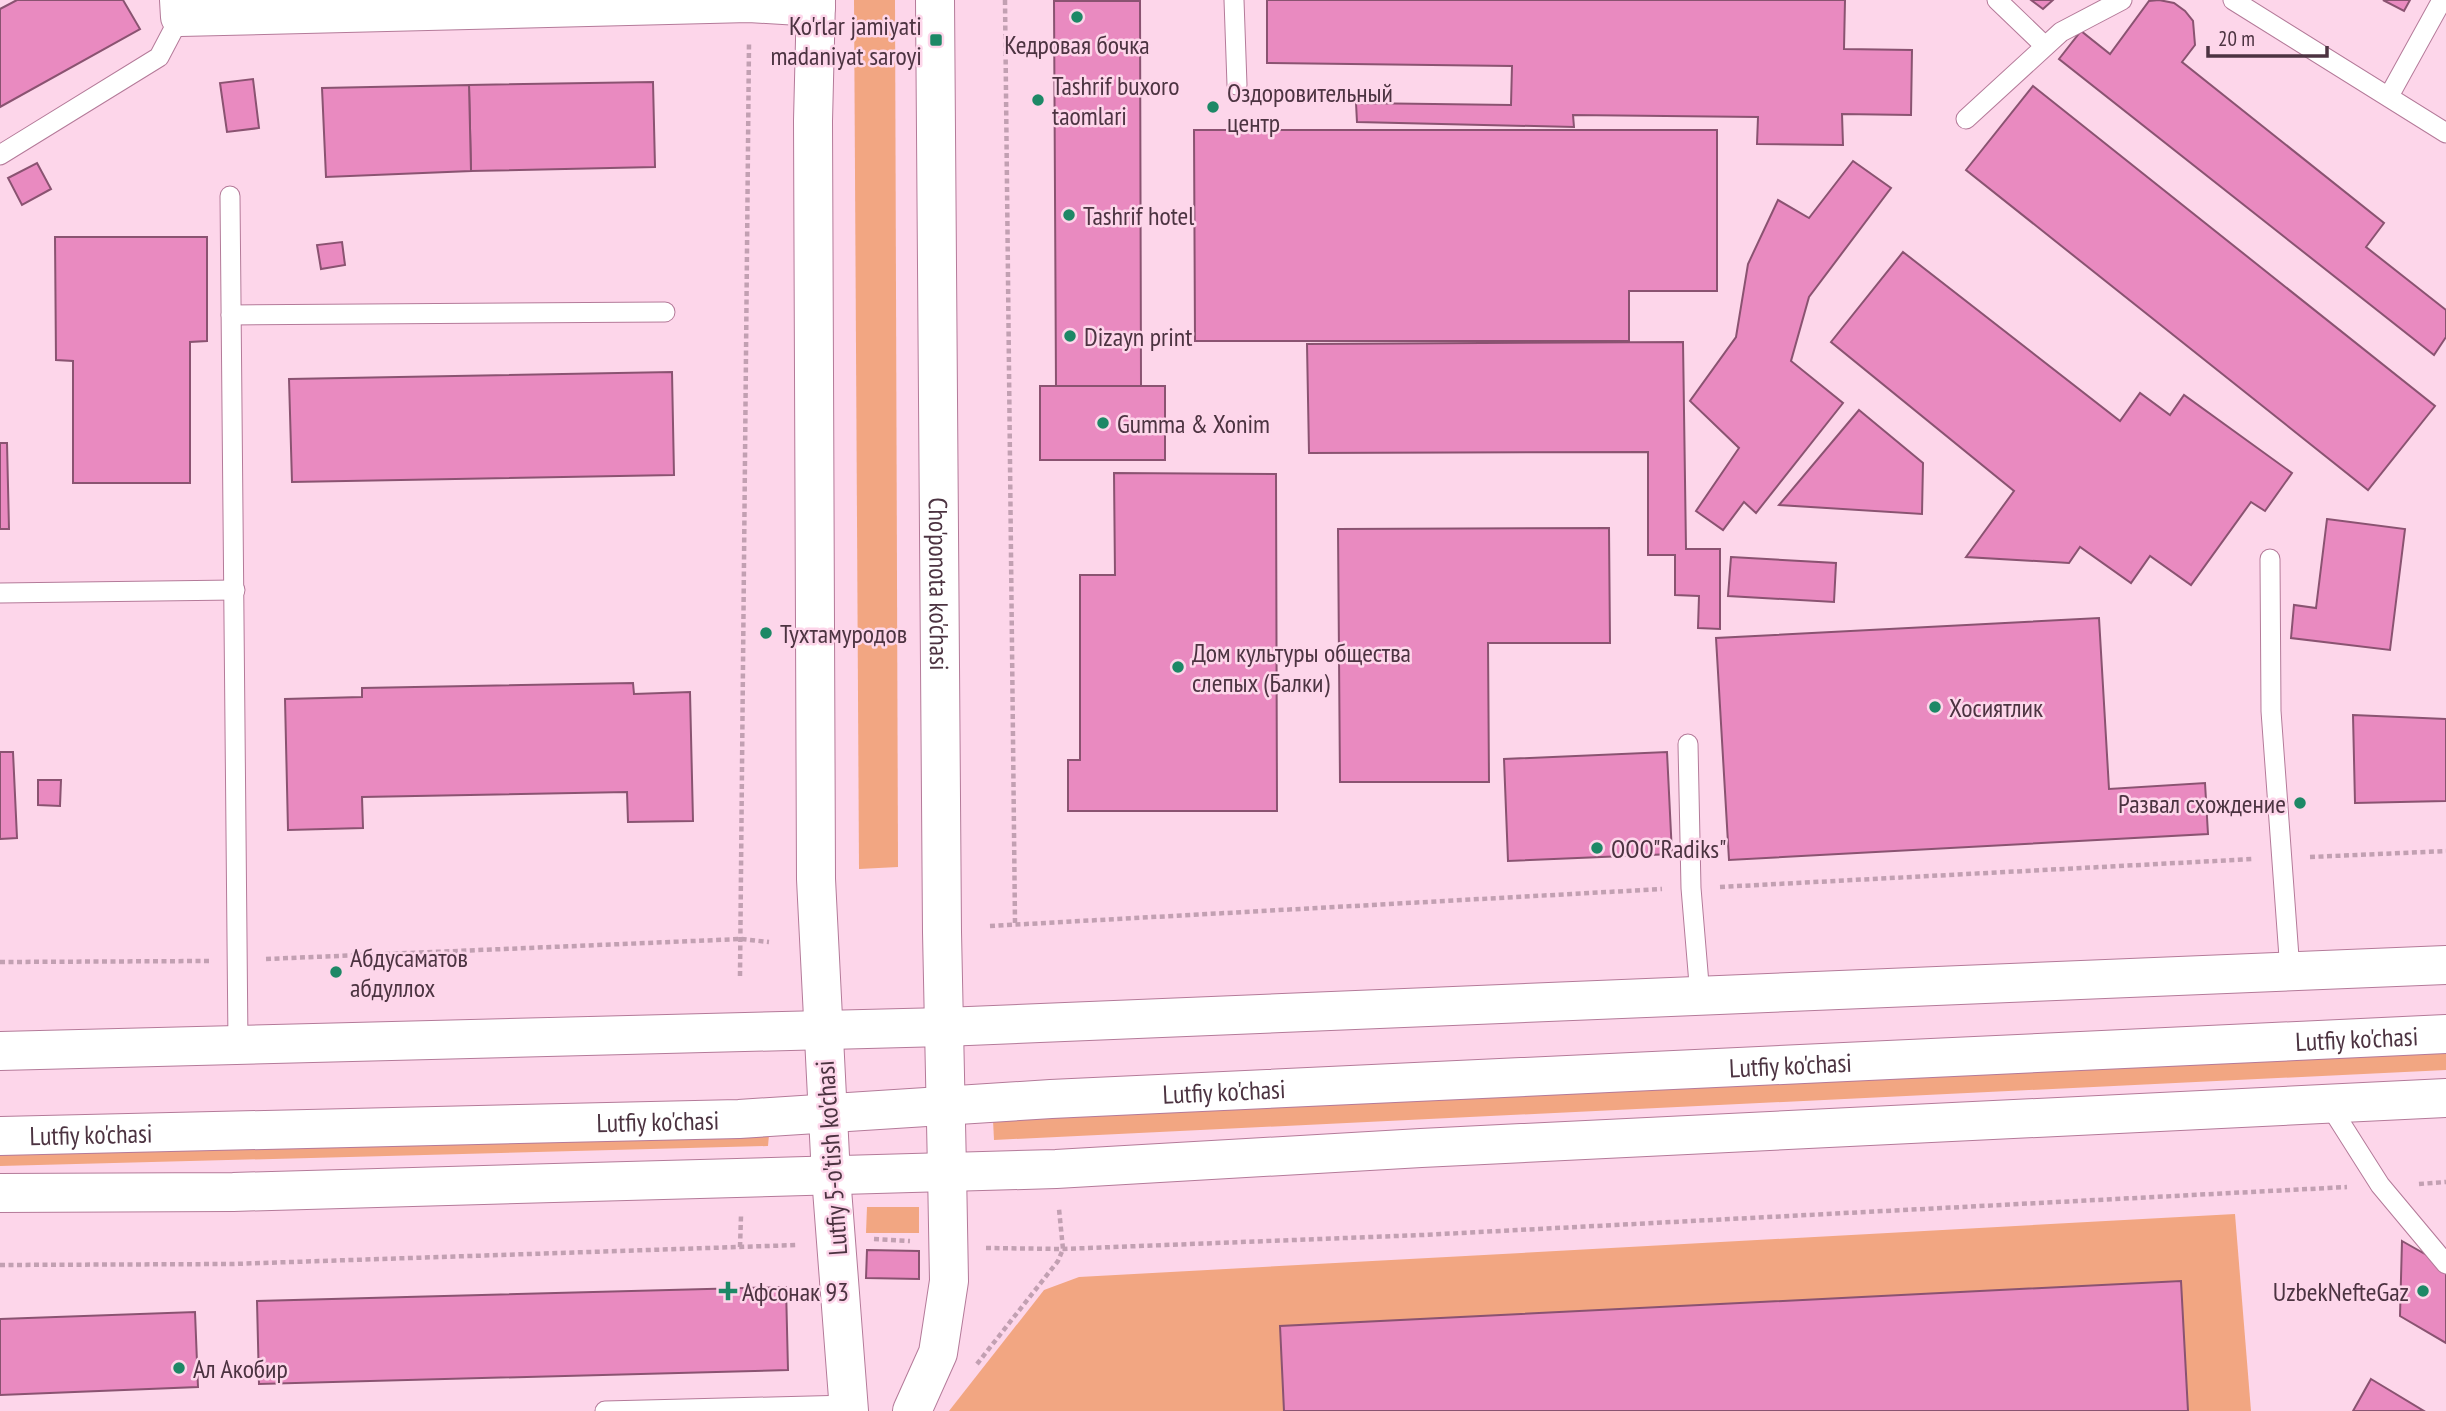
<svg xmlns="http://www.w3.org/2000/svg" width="2446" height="1411" viewBox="0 0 2446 1411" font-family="'PT Sans Narrow',sans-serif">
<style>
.green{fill:#f2a682}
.building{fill:#e98ac0;stroke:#8a5371;stroke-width:2}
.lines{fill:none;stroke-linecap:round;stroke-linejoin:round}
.service-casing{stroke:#b47a99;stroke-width:21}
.minor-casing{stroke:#b47a99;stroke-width:40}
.tertiary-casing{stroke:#b47a99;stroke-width:40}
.secondary-casing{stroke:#b47a99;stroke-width:40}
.primary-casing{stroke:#b47a99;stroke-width:40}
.path{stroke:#c2a0b2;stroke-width:4.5;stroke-dasharray:5 3.5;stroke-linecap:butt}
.service{stroke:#fff;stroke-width:19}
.minor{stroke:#fff;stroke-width:38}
.tertiary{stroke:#fff;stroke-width:38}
.secondary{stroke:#fff;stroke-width:38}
.primary{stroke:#fff;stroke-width:38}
.poi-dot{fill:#1d8866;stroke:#fdd6ea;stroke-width:2.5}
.labels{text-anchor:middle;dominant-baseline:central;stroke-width:5;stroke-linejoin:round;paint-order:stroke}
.poi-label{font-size:26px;fill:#4c3341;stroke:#fdd6ea;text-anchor:start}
.street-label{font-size:26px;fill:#4c3341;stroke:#fdd6ea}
</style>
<rect width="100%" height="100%" fill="#fdd6ea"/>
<!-- green -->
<g class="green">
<polygon points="854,0 895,0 898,867 859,869"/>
<polygon points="2446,1051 2446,1070 994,1140 993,1120"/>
<polygon points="769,1135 768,1146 0,1166 0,1152"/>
<polygon points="867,1207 919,1207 919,1233 866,1233"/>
<polygon points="2235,1214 2251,1411 949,1411 1044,1290 1079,1277"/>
</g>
<!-- building -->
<g class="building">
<polygon points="17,0 123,0 140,29 0,107 0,9"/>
<polygon points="1267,0 1845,0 1844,49 1912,50 1911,115 1842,114 1843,145 1757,144 1758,117 1573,115 1574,127 1357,122 1356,103 1511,105 1512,66 1267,63"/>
<polygon points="2031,0 2053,0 2043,9"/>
<polygon points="2159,0 2174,3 2185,11 2193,21 2195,45 2182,62 2384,223 2366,247 2446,310 2446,337 2434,355 2059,59 2081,31 2110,54 2149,1"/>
<polygon points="2383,0 2410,0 2404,11"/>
<polygon points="1054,1 1140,1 1141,386 1056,387"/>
<polygon points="253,79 259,128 227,132 220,83"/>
<polygon points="653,82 655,167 471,171 469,85"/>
<polygon points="469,85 471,171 326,177 322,88"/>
<polygon points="2033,86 2435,406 2368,490 1966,170"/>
<polygon points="1194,130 1717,130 1717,291 1629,291 1629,341 1195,341"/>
<polygon points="1853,161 1891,188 1809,297 1791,361 1843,403 1756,513 1744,502 1723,530 1696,511 1739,448 1690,401 1736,337 1748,264 1778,200 1809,218"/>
<polygon points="37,163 51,189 22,205 8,178"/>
<polygon points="55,237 207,237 207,341 190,342 190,483 73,483 73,361 56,360"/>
<polygon points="342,242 345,265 321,269 317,245"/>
<polygon points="1903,252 2120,421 2140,393 2170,415 2184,395 2292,473 2265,511 2251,502 2191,585 2150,556 2131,583 2080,547 2069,563 1966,557 2014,491 1831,342"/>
<polygon points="1683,342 1686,549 1720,549 1720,629 1698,628 1699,596 1675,595 1675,555 1648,555 1648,452 1309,453 1307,344"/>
<polygon points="672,372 674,475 292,482 289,379"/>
<rect x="1040" y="386" width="125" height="74"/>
<polygon points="1859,410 1923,463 1922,514 1779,505"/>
<polygon points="0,443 7,443 9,529 0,529"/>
<polygon points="1114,473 1276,474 1277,811 1068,811 1068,760 1080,760 1080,575 1115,575"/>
<polygon points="2327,519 2405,529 2390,650 2291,638 2294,605 2316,608"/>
<polygon points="1609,528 1610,643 1488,643 1489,782 1340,782 1338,529"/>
<polygon points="1731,557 1836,563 1834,602 1728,596"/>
<polygon points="2099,618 2109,789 2205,783 2208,834 1729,860 1716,638"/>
<polygon points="633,683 634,694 690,692 693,821 628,822 627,792 362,797 363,828 288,830 285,699 362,697 362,688"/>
<polygon points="2353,715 2446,719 2446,801 2355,803"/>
<polygon points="0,752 13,752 17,838 0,839"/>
<polygon points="1667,752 1672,854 1508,861 1504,759"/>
<polygon points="38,780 61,780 60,806 38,805"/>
<polygon points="2402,1241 2446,1266 2446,1343 2400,1316"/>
<polygon points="867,1250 919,1251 919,1279 866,1278"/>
<polygon points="2181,1281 2188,1411 1284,1411 1280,1326"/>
<polygon points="786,1287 788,1370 259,1384 257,1301"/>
<polygon points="195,1312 198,1387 0,1395 0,1319"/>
<polygon points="2371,1379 2424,1411 2353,1411"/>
</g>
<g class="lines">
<defs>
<g id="service">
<polyline points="1234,0 1237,85"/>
<polyline points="1997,0 2045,46"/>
<polyline points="2233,0 2446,133"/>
<polyline points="2389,96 2442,0"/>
<polyline points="1966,119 2061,32 2122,0"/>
<polyline points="0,155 159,57 180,17"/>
<polyline points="230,196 238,1044"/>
<polyline points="231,315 665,312"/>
<polyline points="2270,559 2271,711 2290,971"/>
<polyline points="0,593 235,590"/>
<polyline points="1688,744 1691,888 1700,996"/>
<polyline points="2328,1103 2380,1185 2446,1264"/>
<polyline points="605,1411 850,1405"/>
</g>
<polyline id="minor" points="179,0 180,17 749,3 816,7"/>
<g id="tertiary">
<polyline points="831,1176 849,1411"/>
<polyline points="912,1411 938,1353 949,1281 947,1170"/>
</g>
<g id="secondary">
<polyline points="816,0 813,121 816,879 831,1176"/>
<path id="s1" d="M935,0l7,932 5,238"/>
<path id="s2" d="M0,1136l739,-17 312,-20 1395,-65"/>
</g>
<g id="primary">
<polyline points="0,1051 944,1027 2446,965"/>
<polyline points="0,1193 233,1192 1056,1169 1421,1148 2446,1098"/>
</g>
</defs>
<!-- service casing -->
<use href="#service" class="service-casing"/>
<!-- minor casing -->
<use href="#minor" class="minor-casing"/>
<!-- tertiary casing -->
<use href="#tertiary" class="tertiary-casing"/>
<!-- secondary casing -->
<use href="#secondary" class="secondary-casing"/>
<!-- primary casing -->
<use href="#primary" class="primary-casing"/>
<!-- path -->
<g class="path">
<polyline points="1005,0 1015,923"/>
<polyline points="2310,857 2446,851"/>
<polyline points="1720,887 2253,859"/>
<polyline points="990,926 1662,889"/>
<polyline points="266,959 741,939 769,942"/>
<polyline points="0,962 209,961"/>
<polyline points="740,976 749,43"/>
<polyline points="2419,1184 2446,1182"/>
<polyline points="874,1239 910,1241"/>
<polyline points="740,1247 741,1216"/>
<polyline points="986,1248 1063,1249 1422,1235 2347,1187"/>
<polyline points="0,1265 232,1264 797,1245"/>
<polyline points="977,1364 1058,1261 1063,1249 1059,1209"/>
</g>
<!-- service -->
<use href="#service" class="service"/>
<!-- minor -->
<use href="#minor" class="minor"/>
<!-- tertiary -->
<use href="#tertiary" class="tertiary"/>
<!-- secondary -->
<use href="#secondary" class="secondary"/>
<!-- primary -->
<use href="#primary" class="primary"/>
</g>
<!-- markers -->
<g class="poi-dot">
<circle cx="1077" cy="17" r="7"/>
<rect x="929" y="33" width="14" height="14" rx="3.5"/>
<circle cx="1038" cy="100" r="7"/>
<circle cx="1213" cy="107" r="7"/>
<circle cx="1069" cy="215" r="7"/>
<circle cx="1070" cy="336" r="7"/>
<circle cx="1103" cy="423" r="7"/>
<circle cx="766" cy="633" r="7"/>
<circle cx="1178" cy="667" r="7"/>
<circle cx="1935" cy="707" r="7"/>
<circle cx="2300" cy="803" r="7"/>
<circle cx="1597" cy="848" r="7"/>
<circle cx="336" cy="972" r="7"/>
<path d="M724.5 1280.5h7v7h7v7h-7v7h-7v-7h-7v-7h7z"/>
<circle cx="2423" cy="1291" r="7"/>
<circle cx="179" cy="1368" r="7"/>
</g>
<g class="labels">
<!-- poi labels -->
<g class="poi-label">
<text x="922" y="25" text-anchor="end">Ko'rlar jamiyati<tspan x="922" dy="30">madaniyat saroyi</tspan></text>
<text x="1077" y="44" text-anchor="middle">Кедровая бочка</text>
<text x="1052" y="85">Tashrif buxoro<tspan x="1052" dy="30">taomlari</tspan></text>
<text x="1227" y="92">Оздоровительный<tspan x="1227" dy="30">центр</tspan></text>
<text x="1083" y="215">Tashrif hotel</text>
<text x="1084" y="336">Dizayn print</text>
<text x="1117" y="423">Gumma &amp; Xonim</text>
<text x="780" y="633">Тухтамуродов</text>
<text x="1192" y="652">Дом культуры общества<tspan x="1192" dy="30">слепых (Балки)</tspan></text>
<text x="1949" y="707">Хосиятлик</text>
<text x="2286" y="803" text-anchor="end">Развал схождение</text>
<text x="1611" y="848">OOO"Radiks"</text>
<text x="350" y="957">Абдусаматов<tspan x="350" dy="30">абдуллох</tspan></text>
<text x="742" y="1291">Афсонак 93</text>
<text x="2409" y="1291" text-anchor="end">UzbekNefteGaz</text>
<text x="193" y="1368">Ал Акобир</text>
</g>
<!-- street labels -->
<g class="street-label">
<text stroke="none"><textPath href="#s1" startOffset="584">Cho'ponota ko'chasi</textPath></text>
<text stroke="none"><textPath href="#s2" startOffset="2359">Lutfiy ko'chasi</textPath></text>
<text stroke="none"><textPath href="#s2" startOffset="1792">Lutfiy ko'chasi</textPath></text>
<text stroke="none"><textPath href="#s2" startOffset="1225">Lutfiy ko'chasi</textPath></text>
<text stroke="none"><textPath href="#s2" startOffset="658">Lutfiy ko'chasi</textPath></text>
<text stroke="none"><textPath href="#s2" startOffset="91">Lutfiy ko'chasi</textPath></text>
<text transform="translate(831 1158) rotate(-94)">Lutfiy 5-o'tish ko'chasi</text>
</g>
</g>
<!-- scale -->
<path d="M2208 46v10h119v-10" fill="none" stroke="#4c3341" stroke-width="3.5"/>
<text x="2218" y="46" font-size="21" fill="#4c3341" stroke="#fdd6ea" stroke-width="5" paint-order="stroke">20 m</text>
</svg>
